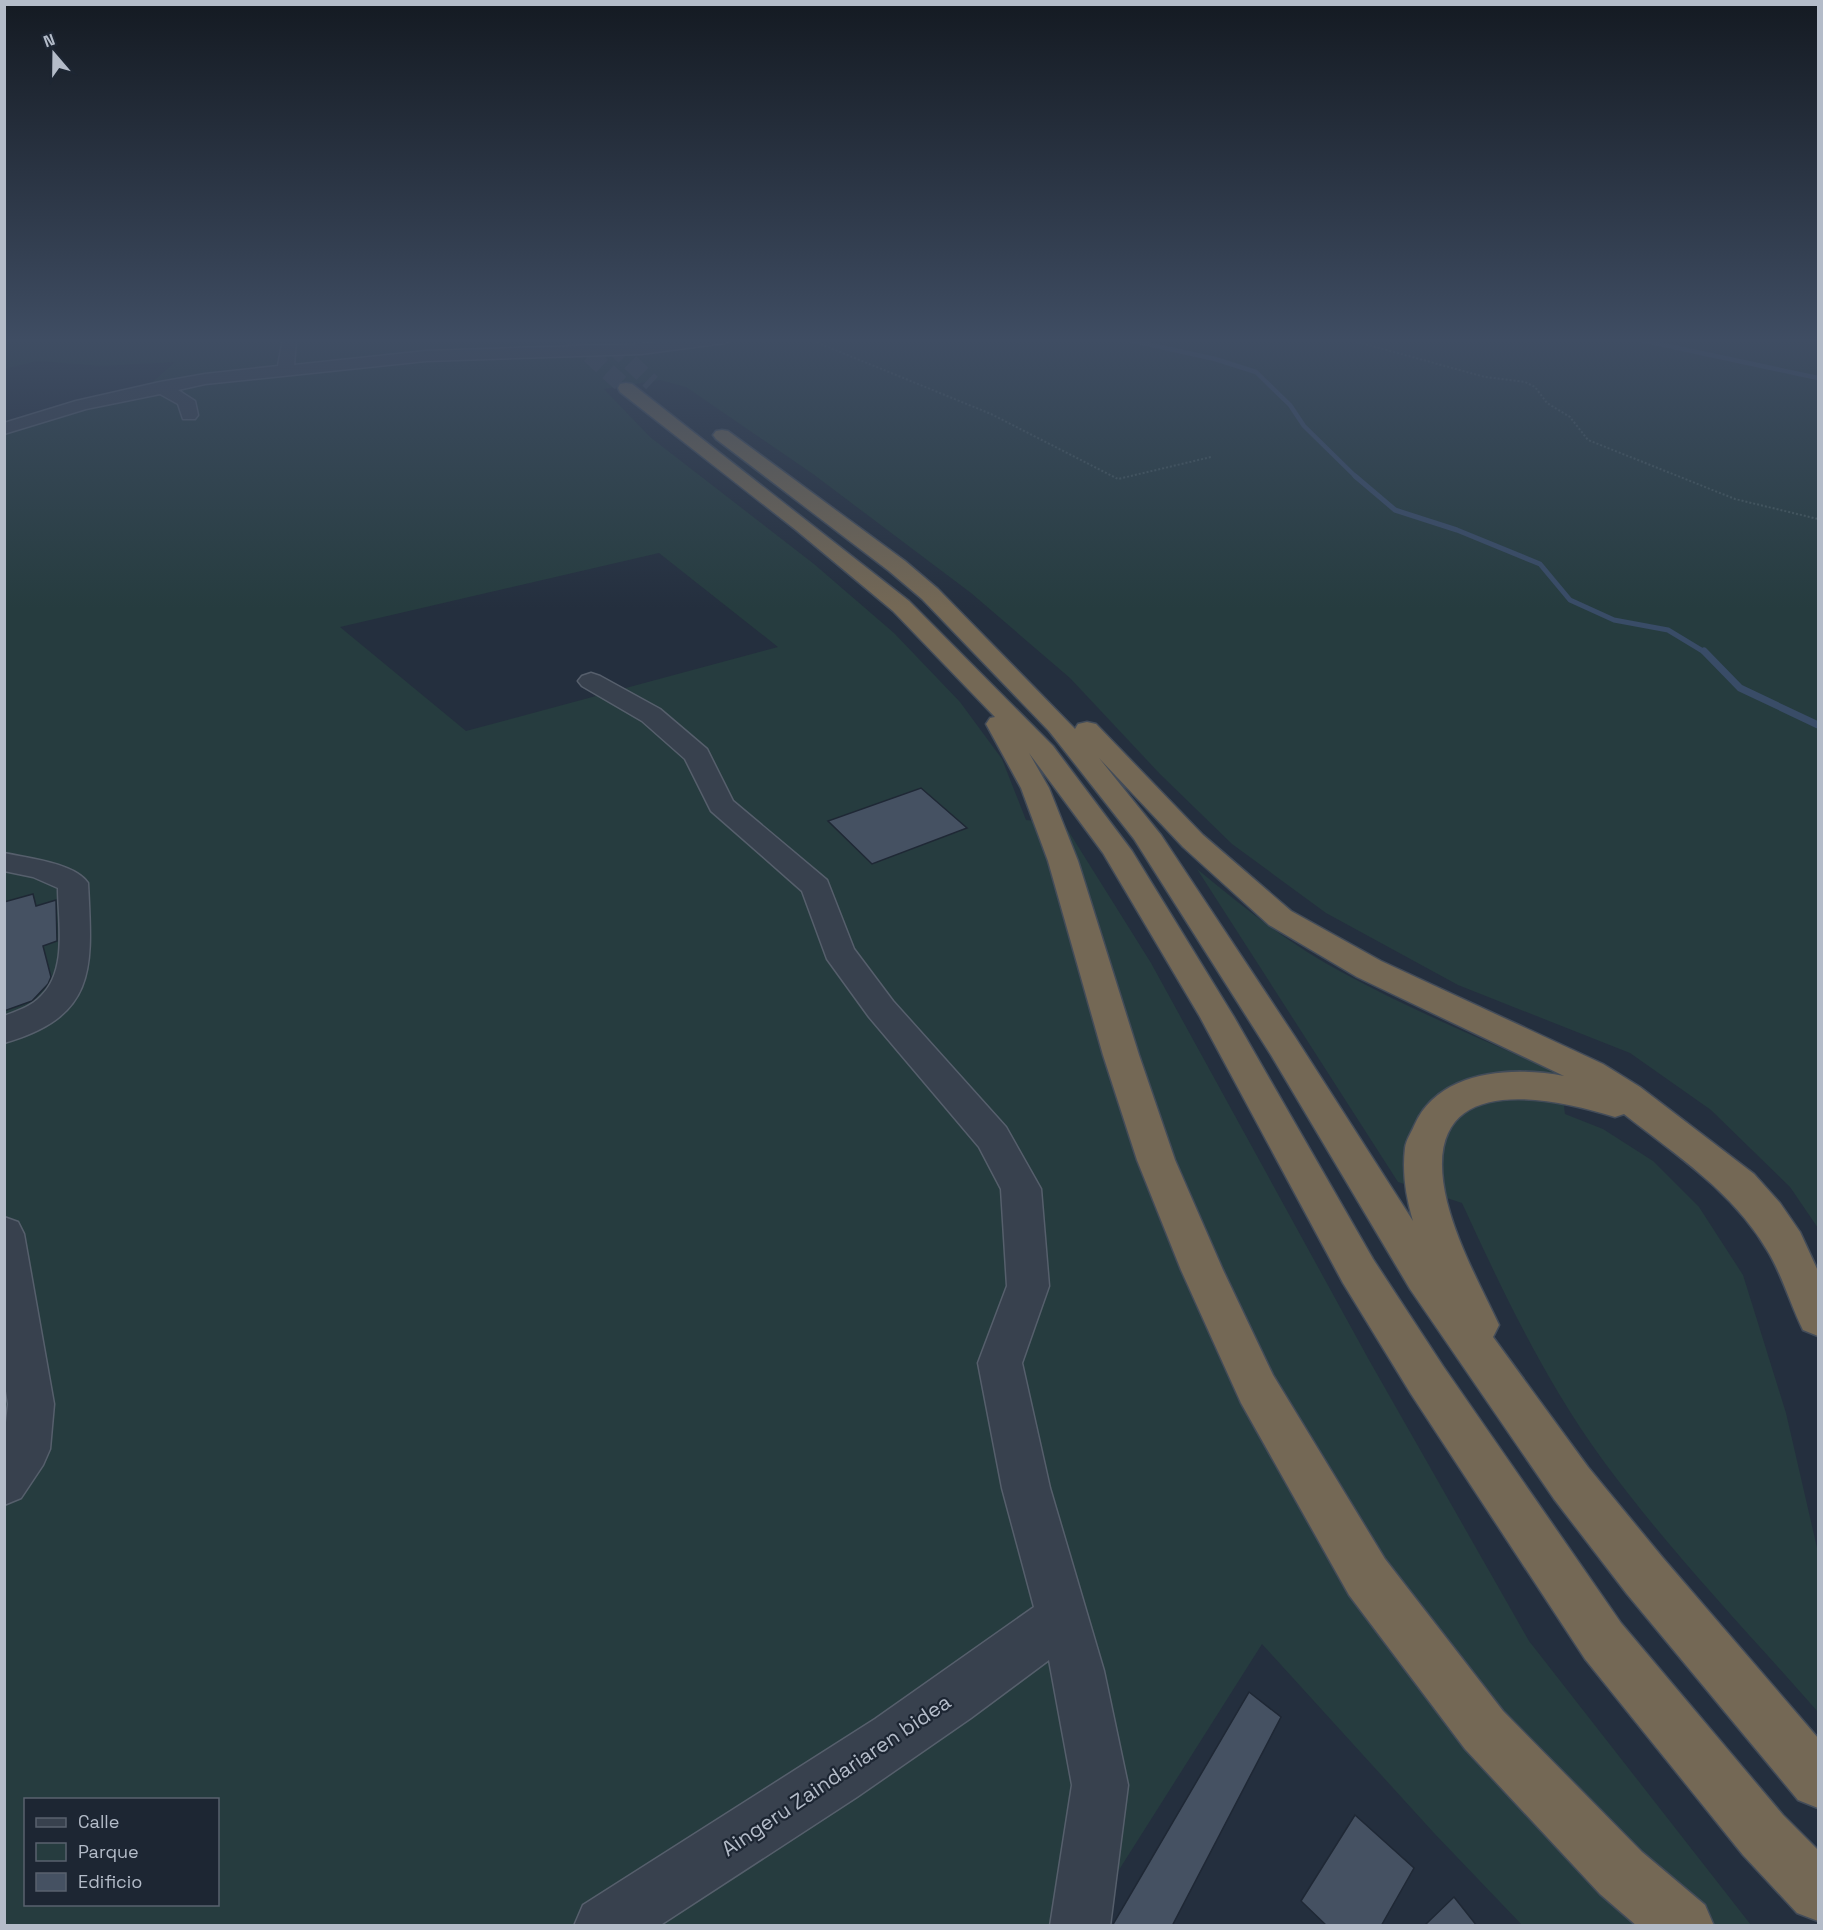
<svg xmlns="http://www.w3.org/2000/svg" width="1823" height="1930" viewBox="0 0 1823 1930" font-family="'Space Grotesk',sans-serif">
<style>
.green{fill:#263c3f;fill-rule:evenodd}
.lines{fill:none;stroke-linecap:round;stroke-linejoin:round}
.stream-far2{stroke:#394c67;stroke-width:4.5}
.stream-far1{stroke:#394c67;stroke-width:5}
.stream{stroke:#394c67;stroke-width:7}
.building{fill:#455162;stroke:#1f2835;stroke-width:1.5}
.highway-tunnel{stroke:#3a4453;stroke-width:17;stroke-dasharray:17 8;stroke-linecap:butt}
.minor-casing{stroke:#565f6c;stroke-width:3}
.highway-casing{stroke:#434c59;stroke-width:3}
.path{stroke:#44595c;stroke-width:2;stroke-dasharray:2 2;stroke-linecap:butt}
.minor{fill:#38414e;fill-rule:evenodd}
.highway{fill:#746855;fill-rule:evenodd}
.labels{text-anchor:middle;dominant-baseline:central;stroke-width:4.5;stroke-linejoin:round;paint-order:stroke}
.near-street-label{font-size:21px;fill:#b4bcc9;stroke:#1d2633}
</style>
<rect width="100%" height="100%" fill="#242f3e"/>
<!-- green -->
<g class="green">
<polygon points="5,338 711,338 682,343 530,349 147,387 175,362 102,366 37,361 5,369"/>
<path d="M739,338h1079v890l-28,-41 -79,-77 -81,-57 -172,-68 -132,-72 -94,-69 -72,-70 -90,-96 -99,-85 -158,-119 -127,-87 -26,-7 -56,9 46,48 164,127 80,69 66,69 42,57 24,61 38,4 87,139 218,397 160,281 222,284h-229l-88,-92 -172,-189 -176,278 2,3 -1083,1v-1494l73,-23 99,-23 250,-27 274,-14zM659,553l119,94 -312,84 -126,-104zM26,1800h192v104h-192z"/>
<path d="M1197,869c47,39 96,78 150,106 69,37 141,67 213,99l5,40 38,15 50,32 46,46 44,68 43,138 32,139v160c-73,-83 -151,-164 -216,-253 -58,-80 -99,-167 -140,-256l-64,-21z"/>
</g>
<g class="lines">
<!-- stream-far2 -->
<g class="stream-far2">
<polyline points="1120,338 1215,359 1256,372 1290,405 1304,426 1357,478"/>
<polyline points="1631,338 1818,378"/>
</g>
<!-- stream-far1 -->
<polyline class="stream-far1" points="1355,476 1395,510 1457,530 1540,564 1570,600 1614,620 1668,630 1706,653"/>
<!-- stream -->
<polyline class="stream" points="1704,651 1740,688 1818,725"/>
</g>
<!-- building -->
<g class="building">
<polygon points="921,788 967,828 872,864 828,821"/>
<polygon points="33,894 36,906 56,900 57,941 43,946 51,977 48,984 32,1001 4,1011 4,902"/>
<polygon points="1249,1692 1281,1717 1172,1926 1112,1926"/>
<polygon points="1355,1815 1414,1868 1381,1926 1327,1926 1301,1901"/>
<polygon points="1454,1897 1477,1926 1424,1926"/>
</g>
<g class="lines">
<!-- highway-tunnel -->
<g class="highway-tunnel">
<polyline points="571,338 626,388"/>
<polyline points="612,345 652,383"/>
</g>
<defs>
<g id="minor">
<polygon points="283,338 293,338 296,341 294,365 426,351 641,344 691,338 733,338 725,343 641,354 426,361 205,384 178,390 195,401 198,415 195,419 183,419 178,404 160,394 86,409 4,434 4,423 76,401 160,382 205,374 278,366"/>
<polygon points="591,673 600,676 660,709 707,749 733,801 827,880 854,949 893,1001 1006,1127 1041,1189 1049,1286 1022,1363 1050,1488 1104,1671 1128,1785 1110,1926 1050,1926 1072,1785 1049,1660 971,1718 857,1797 659,1926 574,1926 583,1905 875,1719 1034,1607 1002,1488 978,1363 1007,1286 1001,1189 979,1147 869,1017 827,959 802,891 711,811 685,759 642,721 582,686 578,681 582,676"/>
<path d="M4,853c23,5 71,10 84,30 4,83 11,133 -84,160v-27c13,-5 28,-10 37,-20 27,-26 17,-75 17,-108l-25,-11 -29,-6z"/>
<polygon points="4,1217 18,1222 24,1234 54,1404 50,1449 43,1465 21,1498 4,1505 4,1441 8,1404 4,1378"/>
</g>
<g id="highway">
<polygon points="626,383 632,384 909,601 1053,746 1132,851 1234,1017 1373,1259 1443,1366 1621,1623 1783,1815 1818,1850 1818,1921 1797,1913 1743,1855 1585,1659 1411,1394 1343,1283 1200,1017 1103,853 1029,753 1049,788 1078,861 1139,1055 1175,1160 1223,1270 1273,1375 1385,1559 1503,1711 1642,1852 1705,1905 1714,1926 1637,1926 1600,1894 1465,1749 1349,1595 1241,1403 1181,1270 1137,1160 1103,1055 1048,861 1021,788 986,724 990,718 995,717 893,611 796,530 620,392 618,388 620,384"/>
<path d="M722,430l6,1 177,130 33,28 137,140 3,-5 9,-2 9,2 107,111 88,76 90,50 222,103 37,23 114,87 26,29 20,29 18,39v65l-15,-6c-13,-26 -21,-56 -36,-80 -34,-58 -91,-95 -143,-136l-9,3c-80,-25 -199,-43 -168,85 11,43 33,83 52,123l-6,12 95,130 75,91 155,180v70l-20,-8 -171,-206 -73,-95 -144,-210 -139,-234 -137,-216 -85,-108 -127,-132 -33,-28 -173,-132 -3,-4 3,-4zM1099,758l84,89 86,78 88,52 207,99c-52,-10 -126,-6 -150,50 -3,7 -8,14 -9,22 -3,25 1,49 8,73l-118,-184 -134,-202z"/>
</g>
</defs>
<!-- minor casing -->
<use href="#minor" class="minor-casing"/>
<!-- highway casing -->
<use href="#highway" class="highway-casing"/>
<!-- path -->
<g class="path">
<polyline points="806,338 991,414 1118,479 1211,457"/>
<polyline points="1343,338 1485,377 1525,382 1535,387 1547,403 1570,417 1588,440 1735,499 1818,519"/>
</g>
<!-- minor -->
<use href="#minor" class="minor"/>
<!-- highway -->
<use href="#highway" class="highway"/>
</g>
<!-- sky -->
<linearGradient id="sky" x2="0" y2="1"><stop stop-color="#141a22"/><stop offset="0.56" stop-color="#3f4d63"/><stop offset="1" stop-color="#3f4d63" stop-opacity="0"/></linearGradient>
<rect width="1823" height="608" fill="url(#sky)"/>
<g class="labels">
<!-- near-street labels -->
<g class="near-street-label">
<text transform="translate(836 1775) rotate(-34)">Aingeru Zaindariaren bidea</text>
</g>
</g>
<!-- border -->
<rect width="1823" height="1930" fill="none" stroke="#b4bcc9" stroke-width="12"/>
<!-- legend -->
<rect x="24" y="1798" width="195" height="108" fill="#1d2633" stroke="#59626f" stroke-width="1.5"/>
<rect x="36" y="1818" width="30" height="9" fill="#38414e" stroke="#59626f" stroke-width="1.5"/>
<text x="78" y="1828" font-size="18" fill="#b4bcc9">Calle</text>
<rect x="36" y="1843" width="30" height="18" fill="#263c3f" stroke="#59626f" stroke-width="1.5"/>
<text x="78" y="1858" font-size="18" fill="#b4bcc9">Parque</text>
<rect x="36" y="1873" width="30" height="18" fill="#455162" stroke="#59626f" stroke-width="1.5"/>
<text x="78" y="1888" font-size="18" fill="#b4bcc9">Edificio</text>
<!-- north arrow -->
<g transform="translate(54 54) rotate(340)" stroke="#1d2633" stroke-width="4.5" paint-order="stroke">
<path d="M0-4.5L10 22L0 15L-10 22Z" fill="#b4bcc9"/>
<text y="-9" font-size="16" font-weight="bold" text-anchor="middle" fill="#b4bcc9">N</text>
</g>
</svg>
